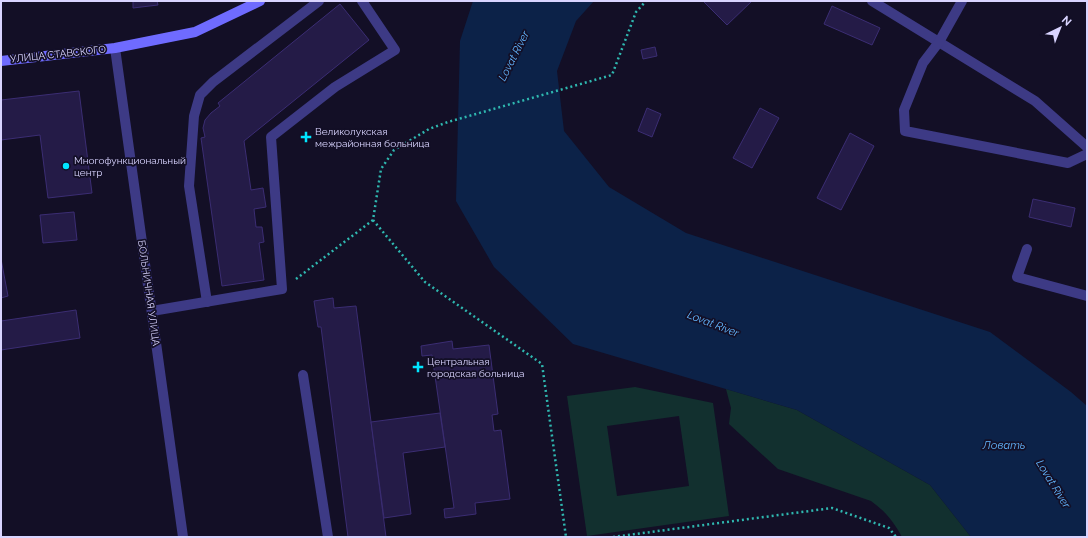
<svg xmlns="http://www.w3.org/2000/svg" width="1088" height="538" viewBox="0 0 1088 538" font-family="Raleway,sans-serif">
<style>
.green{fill:#12302f;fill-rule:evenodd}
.water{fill:#0c2248}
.building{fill:#241b47;stroke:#3b2d73}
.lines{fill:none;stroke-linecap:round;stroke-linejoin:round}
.path{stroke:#2fb8b0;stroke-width:2.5;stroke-dasharray:2 3;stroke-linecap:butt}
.lane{stroke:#3d3a85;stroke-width:10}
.street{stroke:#3d3a85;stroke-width:10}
.secondary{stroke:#6f6bff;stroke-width:10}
.poi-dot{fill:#00e5ff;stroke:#130f26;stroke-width:1.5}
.labels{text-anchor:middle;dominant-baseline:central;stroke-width:3.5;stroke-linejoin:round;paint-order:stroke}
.street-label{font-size:10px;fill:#d9d4ff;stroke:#130f26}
.poi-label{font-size:10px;fill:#d9d4ff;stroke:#130f26;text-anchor:start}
.water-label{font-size:11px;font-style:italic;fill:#62b6ff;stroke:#130f26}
</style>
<rect width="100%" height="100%" fill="#130f26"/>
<!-- green -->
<g class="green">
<path d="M635,387l78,16 16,113 -142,20 -20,-140zM679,416l10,70 -72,10 -10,-70z"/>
<path d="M726,389l71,21 133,75 41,52h-69c-8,-15 -17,-26 -31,-36l-93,-32 -49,-45 2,-16z"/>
</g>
<!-- water -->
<polygon class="water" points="473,1 594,1 576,21 557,71 564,131 609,187 686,233 990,332 1071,392 1087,406 1087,537 971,537 930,485 797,410 573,344 494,267 456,201 460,41"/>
<!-- building -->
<g class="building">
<polygon points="133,1 157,1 158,5 133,8"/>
<polygon points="703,1 752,1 727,25"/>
<polygon points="340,4 369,40 244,141 251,190 263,188 266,207 254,209 256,227 262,227 264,242 259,243 264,280 222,286 201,138 205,137 203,128 205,120 211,113 220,106 218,103"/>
<polygon points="832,6 880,28 872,45 824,24"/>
<polygon points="655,47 657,56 643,59 641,50"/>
<polygon points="79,91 92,193 48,198 40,135 1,140 1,100"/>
<polygon points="647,108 661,114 652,137 638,131"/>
<polygon points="760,108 779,118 752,168 733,158"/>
<polygon points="850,133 874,146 841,210 817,198"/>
<polygon points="1033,199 1075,208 1071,227 1029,217"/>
<polygon points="74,212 77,240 43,243 40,215"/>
<polygon points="1,259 8,296 1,298"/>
<polygon points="333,298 334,308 356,306 386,537 348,537 321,327 318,327 314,301"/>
<polygon points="76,310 80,338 1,350 1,321"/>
<polygon points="452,341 453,349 489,345 498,414 492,415 494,431 501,430 510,499 475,503 476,514 445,518 444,509 454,508 432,355 422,356 421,346"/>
<polygon points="440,413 445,447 403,453 411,514 384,518 371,422"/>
</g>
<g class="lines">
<!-- path -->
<g class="path">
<polyline points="373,220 425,282 542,364 566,537"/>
<polyline points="296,279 373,220 381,169 394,150 429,129 448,122 612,75 636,12 646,1"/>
<polyline points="613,537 832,508 889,528 896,537"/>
</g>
<!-- lane -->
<g class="lane">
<polyline points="872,1 1035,101 1087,147"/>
<polyline points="962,1 939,42 923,63 904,110 905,131 1068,163 1087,154"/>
<polyline points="1027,249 1017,277 1087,296"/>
<polyline points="207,302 189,186 194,116 200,95 213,82 319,1"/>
<polyline points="152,311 282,289 271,137 335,87 395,50 362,1"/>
<polyline points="303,375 328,537"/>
</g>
<!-- street -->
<polyline class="street" points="115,48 183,537"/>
<!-- secondary -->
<polyline class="secondary" points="1,61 115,48 195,32 260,1"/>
</g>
<!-- markers -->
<g class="poi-dot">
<path d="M304 131h4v4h4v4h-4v4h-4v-4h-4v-4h4z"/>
<circle cx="66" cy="166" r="4"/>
<path d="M416 361h4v4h4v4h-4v4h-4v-4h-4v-4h4z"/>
</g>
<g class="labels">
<!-- street labels -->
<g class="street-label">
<text transform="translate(58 54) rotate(-6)">УЛИЦА СТАВСКОГО</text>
<text transform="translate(149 293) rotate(82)">БОЛЬНИЧНАЯ УЛИЦА</text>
</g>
<!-- poi labels -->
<g class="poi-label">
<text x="315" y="131">Великолукская<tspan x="315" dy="12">межрайонная больница</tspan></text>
<text x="74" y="160">Многофункциональный<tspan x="74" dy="12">центр</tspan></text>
<text x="427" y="361">Центральная<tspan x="427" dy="12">городская больница</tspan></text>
</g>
<!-- water labels -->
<g class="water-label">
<text transform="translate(514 56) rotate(-63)">Lovat River</text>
<text transform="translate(713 324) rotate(21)">Lovat River</text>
<text x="1004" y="445">Ловать</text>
<text transform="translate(1053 484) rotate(58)">Lovat River</text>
</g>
</g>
<!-- border -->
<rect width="1088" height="538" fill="none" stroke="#d9d4ff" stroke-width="4"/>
<!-- north arrow -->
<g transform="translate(1060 28) rotate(43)" stroke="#130f26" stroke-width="3" paint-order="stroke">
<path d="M0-3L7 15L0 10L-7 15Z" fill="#d9d4ff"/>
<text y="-6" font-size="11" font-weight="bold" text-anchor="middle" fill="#d9d4ff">N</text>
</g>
</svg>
